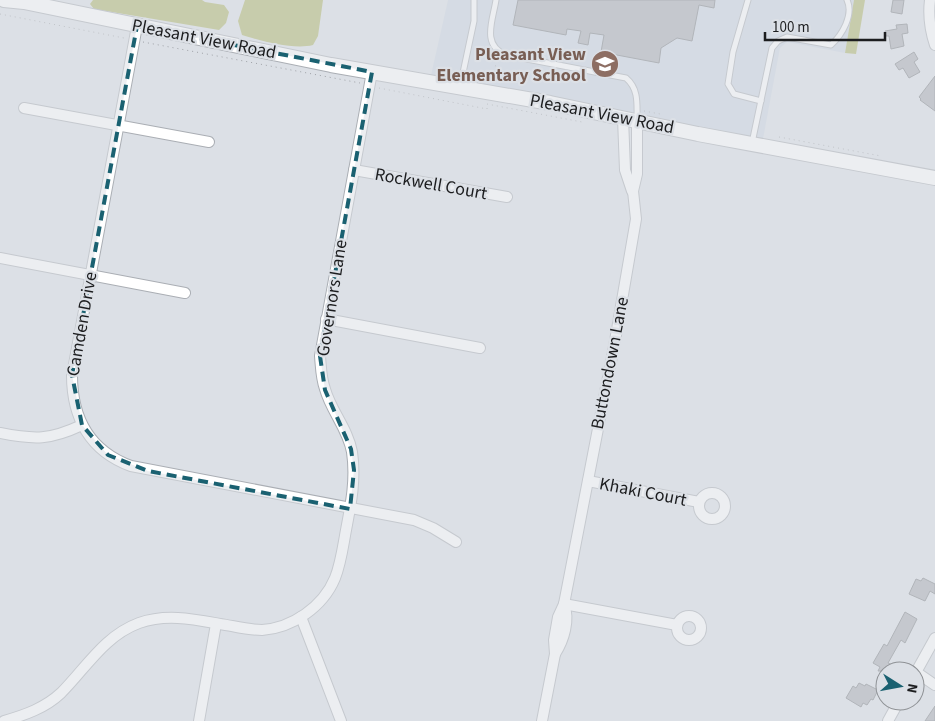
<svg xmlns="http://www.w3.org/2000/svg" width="935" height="721" viewBox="0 0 935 721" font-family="'Source Sans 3',sans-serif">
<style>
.built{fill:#cdd6e2}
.forest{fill:#aeb466}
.building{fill:#a8acb1;stroke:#7d8085}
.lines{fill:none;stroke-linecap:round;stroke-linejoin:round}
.service-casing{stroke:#aaaeb4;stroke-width:7}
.minor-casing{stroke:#aaaeb4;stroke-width:12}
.secondary-casing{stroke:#aaaeb4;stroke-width:16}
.path{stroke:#9fa2a7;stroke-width:1;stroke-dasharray:1 4;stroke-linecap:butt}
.service{stroke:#fff;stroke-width:5}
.minor{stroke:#fff;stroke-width:10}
.secondary{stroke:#fff;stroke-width:14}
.marked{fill:none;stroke:#1a6171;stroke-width:4;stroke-dasharray:10 6;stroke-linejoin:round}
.labels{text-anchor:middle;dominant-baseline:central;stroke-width:4.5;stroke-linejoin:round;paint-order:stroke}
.street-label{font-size:18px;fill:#1c1d1f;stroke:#dce0e6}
.education-label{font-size:18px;font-weight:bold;fill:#785e54;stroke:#dce0e6;text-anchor:end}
</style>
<rect width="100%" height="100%" fill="#dce0e6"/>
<!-- built -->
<polygon class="built" points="448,0 854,0 845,53 787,42 780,48 763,139 431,75"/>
<!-- forest -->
<g class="forest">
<polygon points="93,0 202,0 205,2 224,5 229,12 226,23 219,30 94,9 90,4"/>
<path d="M245,0h78l-5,36 -5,9c-19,5 -52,-4 -71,-10l-4,-14z"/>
<polygon points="854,0 865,0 856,54 845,53"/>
</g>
<!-- building -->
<g class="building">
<polygon points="518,0 715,0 714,8 699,5 692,41 677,38 661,48 659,63 601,52 604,35 590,33 588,45 578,43 581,31 567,29 566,35 513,25"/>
<polygon points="893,0 904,0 902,14 891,12"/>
<polygon points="907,24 908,33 902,34 904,46 891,49 889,36 886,36 885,31 897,29 896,25"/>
<polygon points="914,52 918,59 914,62 920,72 909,78 903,68 899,70 895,64"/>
<polygon points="935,76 935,111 920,100 921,99 919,97"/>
<polygon points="923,578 935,584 935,594 930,591 925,601 909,594 916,579 921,581"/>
<polygon points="905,612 917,619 905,643 901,640 888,663 893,665 889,671 878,671 880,667 873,663 884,644 887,646"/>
<polygon points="859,683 865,686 866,684 878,690 873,700 871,699 867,705 863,703 861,707 846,698 853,686 856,688"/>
<polygon points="935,706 935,721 925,721"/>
</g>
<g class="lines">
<defs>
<g id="service">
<path d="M496,0c-3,20 -15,45 10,55l120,23c13,11 11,26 11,43"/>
<polyline points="748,0 733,52 728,84 734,94 761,101"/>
<polyline points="460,87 474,21 474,0"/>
<path d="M752,143l20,-95 6,-7 9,-4 44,8c11,-10 23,-30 16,-45"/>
</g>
<g id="minor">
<path d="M930,0c-2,16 0,30 5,45"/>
<path d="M137,26l-65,349c0,43 18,76 59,91l283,54 19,8 23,14"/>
<polyline points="24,108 209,142"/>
<polyline points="623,118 625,170 632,191"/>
<polyline points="354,170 507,197"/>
<polyline points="0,258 185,293"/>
<polyline points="326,319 480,348"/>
<path d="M0,433c35,7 50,7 82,-8"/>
<polyline points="588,481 699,502"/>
<circle cx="712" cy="506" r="13"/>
<polyline points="564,604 677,625"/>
<circle cx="689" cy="628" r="12"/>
<polyline points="301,617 341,721"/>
<path d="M555,654c9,-14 15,-34 9,-50"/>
<polyline points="916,672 935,685"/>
<polyline points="915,674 935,638"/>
<path d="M4,721c21,-6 41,-13 57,-28 25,-25 43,-57 78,-70 31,-11 62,-2 93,3 10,2 20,4 30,4 30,-2 61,-23 73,-52 6,-15 8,-32 11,-48 5,-26 10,-51 6,-78 -4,-23 -21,-41 -27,-63 -4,-11 -4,-22 -5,-33l52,-284"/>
<polyline points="199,721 216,624"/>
<polyline points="542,721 555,654 554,640 558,617 564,604 615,341 636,219 633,191 637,174 637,121"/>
<polyline points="888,721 899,701"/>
</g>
<polyline id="secondary" points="4,0 24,2 331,65 550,103 698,134 935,178"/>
</defs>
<!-- service casing -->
<use href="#service" class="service-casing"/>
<!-- minor casing -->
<use href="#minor" class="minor-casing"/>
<!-- secondary casing -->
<use href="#secondary" class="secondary-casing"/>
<!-- path -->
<g class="path">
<polyline points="0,14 124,38"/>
<polyline points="143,42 360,83"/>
<polyline points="492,81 497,59"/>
<polyline points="379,88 487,109 487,104 582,122"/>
<polyline points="644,111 660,114"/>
<polyline points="779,137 881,156"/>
</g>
<!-- service -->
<use href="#service" class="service"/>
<!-- minor -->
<use href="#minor" class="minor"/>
<!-- secondary -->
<use href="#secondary" class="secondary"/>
</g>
<!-- marked area -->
<path d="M0 0H935V721H0ZM137,26l235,46 -52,284 5,34 26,59 3,21 -4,39 -202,-38 -40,-16 -26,-30 -10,-50z" fill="#dce0e6" fill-opacity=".55" fill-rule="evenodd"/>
<path class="marked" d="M137,26l235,46 -52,284 5,34 26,59 3,21 -4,39 -202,-38 -40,-16 -26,-30 -10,-50z"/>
<!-- icons -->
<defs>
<symbol id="school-disc" viewBox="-11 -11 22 22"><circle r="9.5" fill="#8d6e63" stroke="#dce0e6"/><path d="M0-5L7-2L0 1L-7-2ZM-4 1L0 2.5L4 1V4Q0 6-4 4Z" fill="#fff"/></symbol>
</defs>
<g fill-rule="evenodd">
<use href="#school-disc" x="589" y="48" width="32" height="32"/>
</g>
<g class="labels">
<!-- street labels -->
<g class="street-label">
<text transform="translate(204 39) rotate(11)">Pleasant View Road</text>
<text transform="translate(602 114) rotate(11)">Pleasant View Road</text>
<text transform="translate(431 184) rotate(10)">Rockwell Court</text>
<text transform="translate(332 298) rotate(-81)">Governors Lane</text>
<text transform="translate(82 324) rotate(-80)">Camden Drive</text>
<text transform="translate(610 363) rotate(-79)">Buttondown Lane</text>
<text transform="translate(643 492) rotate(11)">Khaki Court</text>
</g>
<!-- education labels -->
<g class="education-label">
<text x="586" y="54">Pleasant View<tspan x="586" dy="21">Elementary School</tspan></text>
</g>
</g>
<!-- north arrow -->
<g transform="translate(900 686) rotate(101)"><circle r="24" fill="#dce0e6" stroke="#8f9296"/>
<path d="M0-4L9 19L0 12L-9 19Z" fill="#1a6171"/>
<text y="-8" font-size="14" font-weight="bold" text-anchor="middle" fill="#1c1d1f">N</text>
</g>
<!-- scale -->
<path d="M765 32v8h120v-8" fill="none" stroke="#1c1d1f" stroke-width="2.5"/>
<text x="772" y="32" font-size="15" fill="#1c1d1f" stroke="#dce0e6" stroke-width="4" paint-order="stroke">100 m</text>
</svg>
